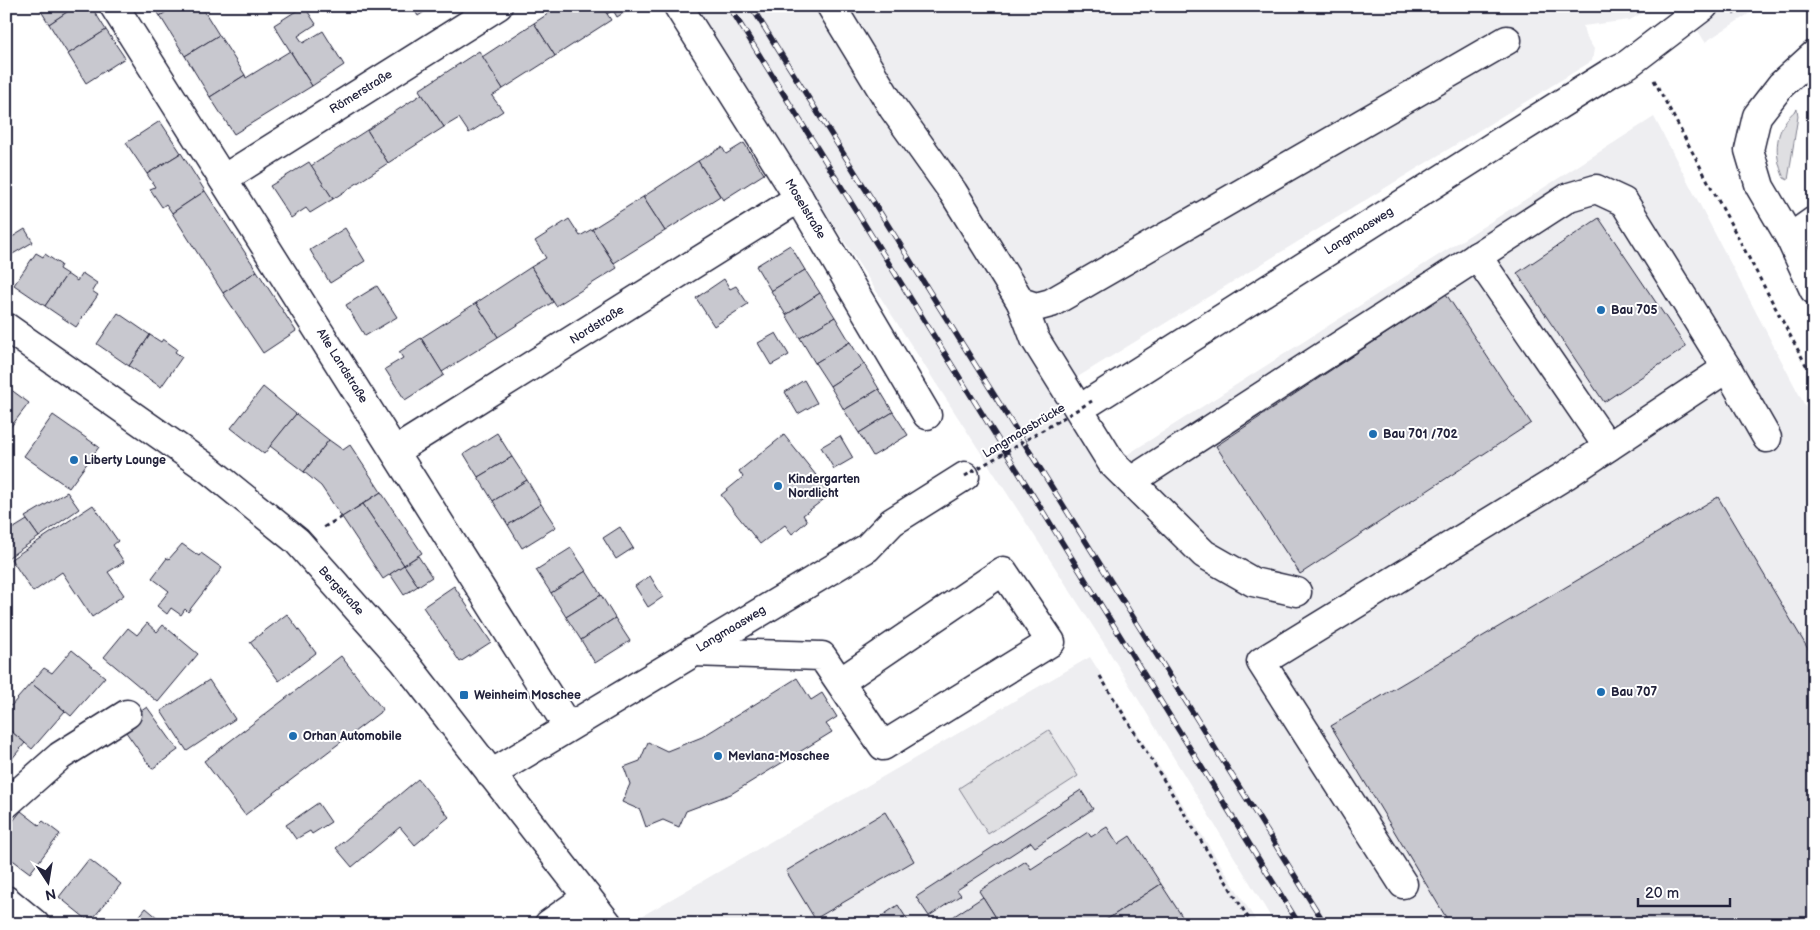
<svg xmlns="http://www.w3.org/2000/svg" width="1820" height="930" viewBox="0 0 1820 930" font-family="'Balsamiq Sans',sans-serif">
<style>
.built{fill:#eeeef1}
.green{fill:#dfdfe2;stroke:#80808e}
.building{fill:#c8c8cf;stroke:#22223b}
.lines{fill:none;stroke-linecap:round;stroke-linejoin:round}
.minor-casing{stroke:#22223b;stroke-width:31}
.major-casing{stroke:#22223b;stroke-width:31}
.path{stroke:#22223b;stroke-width:3;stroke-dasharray:4 4;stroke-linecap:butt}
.minor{stroke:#fff;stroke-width:28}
.major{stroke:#fff;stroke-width:28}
.rail-casing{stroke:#22223b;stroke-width:5.5}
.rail{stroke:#fff;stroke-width:4;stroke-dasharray:11;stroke-linecap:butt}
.path-bridge{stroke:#22223b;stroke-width:3;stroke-dasharray:4 4;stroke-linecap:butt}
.poi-dot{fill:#1f6fb2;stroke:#fff;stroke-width:2}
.labels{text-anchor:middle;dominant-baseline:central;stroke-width:4;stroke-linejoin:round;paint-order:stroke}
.street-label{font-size:12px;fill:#22223b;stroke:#fff}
.poi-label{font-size:12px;font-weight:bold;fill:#22223b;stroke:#fff;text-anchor:start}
</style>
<rect width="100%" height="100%" fill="#fff"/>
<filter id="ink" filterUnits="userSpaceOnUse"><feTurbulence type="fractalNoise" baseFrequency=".02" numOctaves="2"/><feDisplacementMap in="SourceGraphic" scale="10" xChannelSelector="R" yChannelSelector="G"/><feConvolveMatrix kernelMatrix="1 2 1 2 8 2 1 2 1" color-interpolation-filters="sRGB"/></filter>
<g filter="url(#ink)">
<!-- built -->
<g class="built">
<polygon points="696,6 1661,6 1648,13 1646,11 1630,20 1583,26 1585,35 1594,49 1592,61 1076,378 1122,458 1654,117 1814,423 1814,924 1275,924 1107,648 844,241"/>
<polygon points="1683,6 1761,6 1705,42"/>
<polygon points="1090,657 1258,924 649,924 642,916"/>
</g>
<!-- green -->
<g class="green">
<path d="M1797,109l1,7 -10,64 -4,-2c-11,-25 -10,-50 13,-69z"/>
<polygon points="1049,730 1078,776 988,834 959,788"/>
</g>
<!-- building -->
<g class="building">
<polygon points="38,6 76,6 49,24"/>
<polygon points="76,6 91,6 106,30 68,54 49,24"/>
<polygon points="154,6 175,6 160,16"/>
<polygon points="175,6 201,6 219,35 185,56 160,16"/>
<polygon points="304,6 316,24 298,36 303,43 323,31 344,65 312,86 274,25"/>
<polygon points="412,6 433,6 418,16"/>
<polygon points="560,6 602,6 611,20 555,56 534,23"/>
<polygon points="602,6 633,6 633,7 617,17 613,10 607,14"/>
<polygon points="534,23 555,56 503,89 482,57"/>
<polygon points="106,30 125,58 86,83 68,54"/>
<polygon points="219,35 245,75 210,97 185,56"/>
<polygon points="290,51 312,86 234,134 210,97 245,75 246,78"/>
<polygon points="479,51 503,89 492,96 503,111 469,133 459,118 444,127 419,90"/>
<polygon points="422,94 444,127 388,163 367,130"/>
<polygon points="160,121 181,153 147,174 126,143"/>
<polygon points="367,130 388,163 333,199 311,166"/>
<polygon points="744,143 764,174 723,200 698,161 722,147 726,154"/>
<polygon points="181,153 205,191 172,213 166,204 162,207 150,189 155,187 147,174"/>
<polygon points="698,161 720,196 665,231 643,197"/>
<polygon points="309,162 333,199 310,213 306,208 291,218 270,186"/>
<polygon points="205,191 257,271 223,293 172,213"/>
<polygon points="643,197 665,231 614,263 592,229"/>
<polygon points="1599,218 1686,347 1604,402 1517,273"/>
<polygon points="569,219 580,236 592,229 617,268 556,306 531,267 546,258 535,241"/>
<polygon points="345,228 365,261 330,283 310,250"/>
<polygon points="25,229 33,242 6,258 6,241"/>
<polygon points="790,245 805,270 771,291 756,266"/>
<polygon points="36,253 43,257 45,254 61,265 59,269 67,274 45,306 14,285"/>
<polygon points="531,267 553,302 498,337 476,303"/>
<polygon points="805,270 820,293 786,315 771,291"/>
<polygon points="257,271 296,331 263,353 223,293"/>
<polygon points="82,273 97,283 92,291 98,295 76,327 45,306 67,274 77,281"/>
<polygon points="724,279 730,289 736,286 748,304 714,326 696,298"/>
<polygon points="377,286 397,317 365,336 346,305"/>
<polygon points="820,293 835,317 800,338 786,315"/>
<polygon points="1446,294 1531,423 1300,574 1216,446"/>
<polygon points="476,303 498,337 442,372 421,338"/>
<polygon points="118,313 150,335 129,366 97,344"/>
<polygon points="835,317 850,342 815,363 800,338"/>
<polygon points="776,333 789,355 771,365 758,343"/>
<polygon points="150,335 161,342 163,339 177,349 175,352 182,357 161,387 129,366"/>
<polygon points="421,338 444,375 405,400 385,369 403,358 399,352"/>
<polygon points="850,342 864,364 830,386 815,363"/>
<polygon points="864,364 879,389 844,410 830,386"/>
<polygon points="804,380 817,403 798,414 785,392"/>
<polygon points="6,386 29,403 6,433"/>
<polygon points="263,387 296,414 264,454 231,428"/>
<polygon points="879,389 893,412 859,433 844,410"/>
<polygon points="893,412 908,435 873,456 859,433"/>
<polygon points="296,414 329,440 304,472 270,446"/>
<polygon points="53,415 99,447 69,488 24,456"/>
<polygon points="497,433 512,457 478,477 464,454"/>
<polygon points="784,435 831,494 803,515 807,521 792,534 785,525 760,544 721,495 743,477 739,471"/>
<polygon points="840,436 853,458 834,469 821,447"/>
<polygon points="329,440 343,450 350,445 381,492 342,517 321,486 304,472"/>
<polygon points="512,457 527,480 493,501 478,477"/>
<polygon points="527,480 541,504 508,525 493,501"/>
<polygon points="67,492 79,509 39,537 25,517"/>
<polygon points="381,492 422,553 404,565 363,504"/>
<polygon points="1718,497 1814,659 1814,924 1450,924 1331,726"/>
<polygon points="363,504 404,565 383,579 342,517"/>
<polygon points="541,504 556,527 522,548 508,525"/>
<polygon points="93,505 118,541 113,545 124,562 108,572 124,595 92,617 62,572 33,592 11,559"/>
<polygon points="27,520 39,537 6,559 6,533"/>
<polygon points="620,527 633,548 616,559 603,538"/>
<polygon points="182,544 199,556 201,553 222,568 188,612 185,609 181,615 171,608 167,614 157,606 169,591 152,578 167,558 169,559"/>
<polygon points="571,548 586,571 551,593 536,570"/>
<polygon points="418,556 432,577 418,586 404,565"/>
<polygon points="404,565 418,586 404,595 390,574"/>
<polygon points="586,571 601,595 566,617 551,593"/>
<polygon points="650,576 663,597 648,607 635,586"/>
<polygon points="454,586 491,642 460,662 423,607"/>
<polygon points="601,595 615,618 581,640 566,617"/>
<polygon points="287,614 316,653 279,681 250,642"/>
<polygon points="615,618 630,641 595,663 581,640"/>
<polygon points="147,623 157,632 163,625 198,654 158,702 104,657 128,628 137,635"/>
<polygon points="72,650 105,677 71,716 31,683 44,668 52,673"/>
<polygon points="341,656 383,710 245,815 204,761"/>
<polygon points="797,678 811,700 822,693 837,717 826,724 832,732 731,794 686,811 679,827 663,820 646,827 640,810 622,802 630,784 624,767 640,761 648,742 667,751 702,737"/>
<polygon points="209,680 235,719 187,751 161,711"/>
<polygon points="31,683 65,711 32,749 6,727 6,702 11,706"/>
<polygon points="147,707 178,750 152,769 121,725"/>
<polygon points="6,727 25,743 6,766"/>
<polygon points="418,779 449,817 415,845 400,827 352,867 336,848"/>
<polygon points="1081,790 1093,809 1035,847 1031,842 957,890 961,895 929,916 916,897"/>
<polygon points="318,803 331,822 312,834 310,831 296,839 286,825"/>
<polygon points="21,811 39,825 43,821 60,834 30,873 6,855 6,830"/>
<polygon points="885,812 914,861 815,919 786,871"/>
<polygon points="1107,827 1118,844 1130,836 1161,884 1100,924 1000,924 979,891 1026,861 1031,869 1088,832 1091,837"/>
<polygon points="89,859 121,884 90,922 59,897"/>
<polygon points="1161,884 1187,924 1100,924"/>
<polygon points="983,897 1000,924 942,924"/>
<polygon points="898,905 910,924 870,924"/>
<polygon points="146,908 165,924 133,924"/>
</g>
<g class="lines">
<defs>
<g id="minor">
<polyline points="114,6 568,727"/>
<polyline points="678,6 799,198 927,415"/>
<polyline points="831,6 893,108 953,192 1021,302 1036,307 1051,303 1507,40"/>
<polyline points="1814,55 1781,85 1757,116 1749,150 1760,187 1790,238 1814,290"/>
<polyline points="223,179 498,6"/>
<polyline points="1790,238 1814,221"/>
<polyline points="1477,256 1608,447"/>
<polyline points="1021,302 1035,339 1112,463 1204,554 1253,582 1297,592"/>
<polyline points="1092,401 1511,135 1610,73 1628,64 1704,6"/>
<polyline points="395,451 799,198"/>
<polyline points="1131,481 1569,197 1596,189 1624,202 1727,368 1767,438"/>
<polyline points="692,652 822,656 883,746 1051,642 1003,571 840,682"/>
<polyline points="491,774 867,548 892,522 965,476"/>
<polyline points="6,804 60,756 127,714"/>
<polyline points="1403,884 1261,662 1566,475 1727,368"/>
<polyline points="6,900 35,924"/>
<polyline points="549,924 587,897"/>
</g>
<polyline id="major" points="6,327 207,468 297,541 404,661 608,924"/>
</defs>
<!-- minor casing -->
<use href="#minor" class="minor-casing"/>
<!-- major casing -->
<use href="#major" class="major-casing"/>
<!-- path -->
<g class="path">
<polyline points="1733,14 1744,6"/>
<polyline points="1654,80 1814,380"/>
<polyline points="324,527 342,517"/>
<polyline points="1100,676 1252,924"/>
</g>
<!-- minor -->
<use href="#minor" class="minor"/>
<!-- major -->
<use href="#major" class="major"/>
<defs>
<g id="rail">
<polyline points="729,6 1299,924"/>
<polyline points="751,6 1325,924"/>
</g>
</defs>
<!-- rail casing -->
<use href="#rail" class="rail-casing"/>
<!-- rail -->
<use href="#rail" class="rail"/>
<!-- path-bridge -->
<polyline class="path-bridge" points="965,476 1092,401"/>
</g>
</g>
<!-- markers -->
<g class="poi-dot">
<circle cx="1601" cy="310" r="5"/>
<circle cx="1373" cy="434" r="5"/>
<circle cx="74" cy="460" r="5"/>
<circle cx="778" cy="486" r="5"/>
<circle cx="1601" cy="692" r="5"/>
<rect x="459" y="690" width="10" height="10" rx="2.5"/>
<circle cx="293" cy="736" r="5"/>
<circle cx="718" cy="756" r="5"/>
</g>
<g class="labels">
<!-- street labels -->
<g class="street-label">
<text transform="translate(361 92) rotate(-32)">Römerstraße</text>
<text transform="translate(805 209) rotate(59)">Moselstraße</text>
<text transform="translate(1359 231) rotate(-32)">Langmaasweg</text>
<text transform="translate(597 325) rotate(-32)">Nordstraße</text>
<text transform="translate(342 366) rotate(58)">Alte Landstraße</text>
<text transform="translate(1024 431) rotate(-31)">Langmaasbrücke</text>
<text transform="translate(341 591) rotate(48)">Bergstraße</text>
<text transform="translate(731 629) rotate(-31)">Langmaasweg</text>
</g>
<!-- poi labels -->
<g class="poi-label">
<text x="1611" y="310">Bau 705</text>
<text x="1383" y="434">Bau 701 /702</text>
<text x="84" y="460">Liberty Lounge</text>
<text x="788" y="479">Kindergarten<tspan x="788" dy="14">Nordlicht</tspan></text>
<text x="1611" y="692">Bau 707</text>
<text x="474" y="695">Weinheim Moschee</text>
<text x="303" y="736">Orhan Automobile</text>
<text x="728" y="756">Mevlana-Moschee</text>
</g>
</g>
<!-- margin -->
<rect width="1820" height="930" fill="none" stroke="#fff" stroke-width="25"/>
<rect x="12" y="12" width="1795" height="905" fill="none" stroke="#22223b" stroke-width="2" filter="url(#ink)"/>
<!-- north arrow -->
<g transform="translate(48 882) rotate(168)" stroke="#ffffff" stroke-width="4" paint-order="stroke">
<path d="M0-4L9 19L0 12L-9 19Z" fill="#22223b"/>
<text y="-8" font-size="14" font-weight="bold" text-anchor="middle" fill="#22223b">N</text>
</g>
<!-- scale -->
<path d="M1638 898v8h92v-8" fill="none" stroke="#22223b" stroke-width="2.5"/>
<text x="1645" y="898" font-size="15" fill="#22223b" stroke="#ffffff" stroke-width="4" paint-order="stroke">20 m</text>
</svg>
